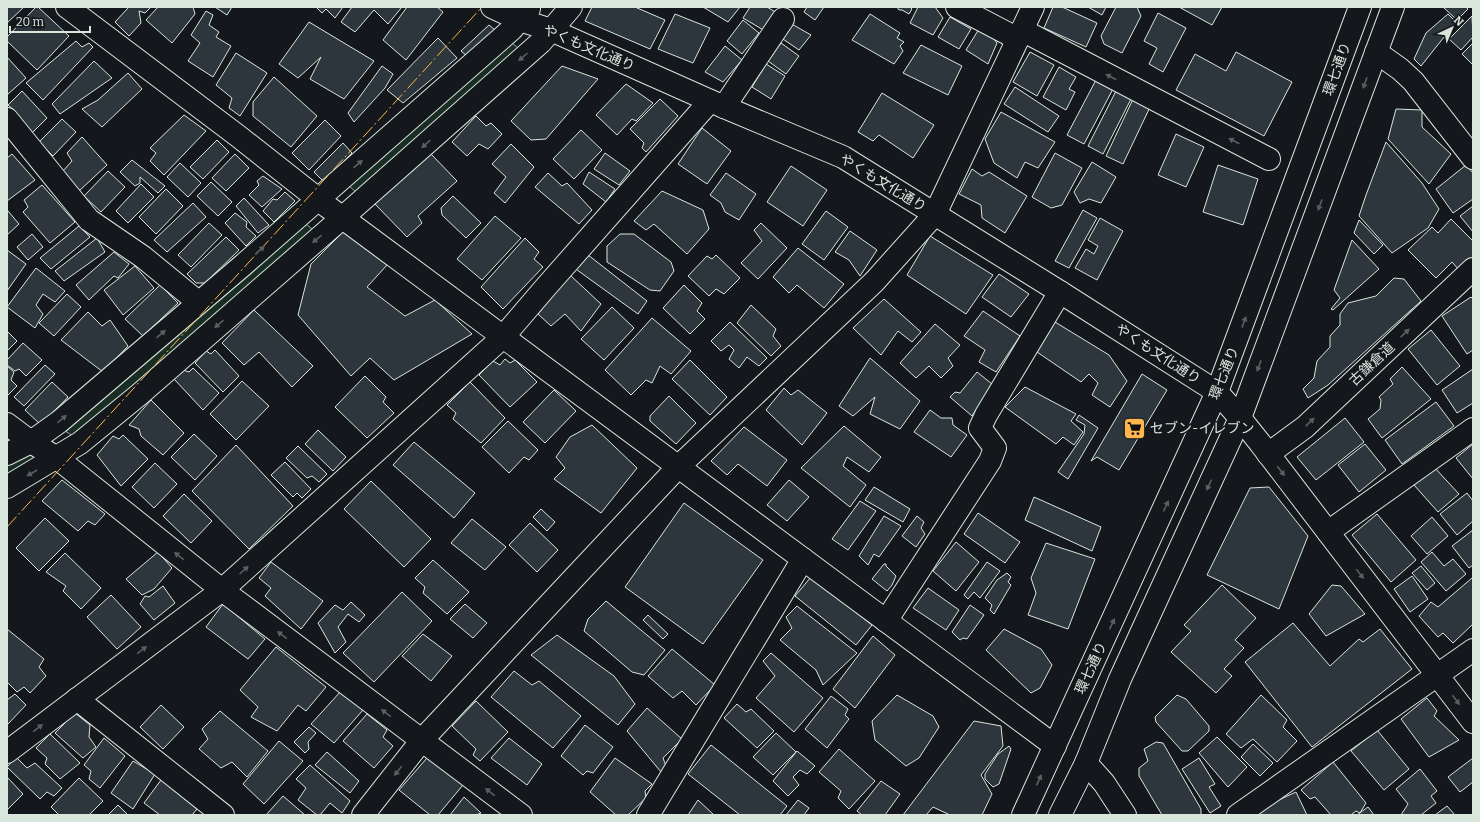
<svg xmlns="http://www.w3.org/2000/svg" width="1480" height="822" viewBox="0 0 1480 822" font-family="Bitter,'Noto Sans JP',serif">
<style>
.green{fill:#1a2d24;stroke:#939e99}
.building{fill:#2c363c;stroke:#d8e6dc}
.lines{fill:none;stroke-linecap:round;stroke-linejoin:round}
.minor-casing{stroke:#d8e6dc;stroke-width:24}
.major-casing{stroke:#d8e6dc;stroke-width:24}
.minor{stroke:#14181c;stroke-width:22}
.major{stroke:#14181c;stroke-width:22}
.power{stroke:#ffb74d;stroke-width:1;stroke-dasharray:14 3 2 3;stroke-linecap:butt}
.oneway{fill:#59605f}
.labels{text-anchor:middle;dominant-baseline:central;stroke-width:3;stroke-linejoin:round;paint-order:stroke}
.street-label{font-size:14px;fill:#d8e6dc;stroke:#14181c}
.poi-label{font-size:14px;fill:#d8e6dc;stroke:#14181c;text-anchor:start}
</style>
<rect width="100%" height="100%" fill="#14181c"/>
<!-- green -->
<g class="green">
<polygon points="508,43 512,43 519,49 358,194 349,186"/>
<polygon points="303,222 311,228 313,232 82,434 73,436 65,431"/>
<polygon points="27,451 37,457 7,480 7,461"/>
</g>
<!-- building -->
<g class="building">
<polygon points="7,7 24,7 7,23"/>
<polygon points="36,7 38,7 69,36 37,70 7,41 7,37"/>
<polygon points="129,7 151,7 145,13 139,11 141,23 129,36 115,22"/>
<polygon points="158,7 193,7 195,14 172,43 146,20"/>
<polygon points="215,7 232,7 227,15"/>
<polygon points="316,7 343,7 335,18 326,9 322,13"/>
<polygon points="352,7 402,7 388,24 374,10 355,32 341,22"/>
<polygon points="407,7 437,7 443,12 406,60 383,40"/>
<polygon points="592,7 635,7 665,20 650,49 585,21"/>
<polygon points="703,7 740,7 728,22"/>
<polygon points="750,7 767,7 777,13 765,31 743,18"/>
<polygon points="807,7 824,7 815,20 804,12"/>
<polygon points="897,7 910,7 912,9 909,14 902,10 899,10"/>
<polygon points="918,7 935,7 943,18 933,35 910,23"/>
<polygon points="1053,7 1062,7 1097,23 1086,47 1044,28"/>
<polygon points="1088,7 1106,7 1102,15"/>
<polygon points="1116,7 1137,7 1141,16 1122,53 1104,44 1101,36"/>
<polygon points="1179,7 1222,7 1212,25"/>
<polygon points="1443,7 1466,7 1468,9 1457,20"/>
<polygon points="206,11 213,15 209,25 219,32 216,37 231,46 213,77 188,61 200,43 191,35"/>
<polygon points="1158,13 1186,28 1163,72 1149,64 1157,48 1144,41"/>
<polygon points="675,14 710,28 693,63 658,49"/>
<polygon points="870,14 900,33 897,38 904,42 900,46 903,51 894,64 852,40"/>
<polygon points="1448,14 1456,22 1421,66 1414,59 1426,33"/>
<polygon points="1472,16 1473,37 1461,50 1449,39"/>
<polygon points="950,17 971,29 959,49 938,37"/>
<polygon points="743,20 759,33 742,54 727,41"/>
<polygon points="309,22 374,61 344,99 310,79 321,57 298,78 279,64"/>
<polygon points="790,23 811,35 799,50 780,37"/>
<polygon points="489,25 495,30 467,56 461,51"/>
<polygon points="979,29 991,35 997,43 988,64 966,50"/>
<polygon points="438,38 457,58 403,103 387,90"/>
<polygon points="76,41 82,47 89,43 93,47 43,100 26,83"/>
<polygon points="781,43 799,56 786,74 768,61"/>
<polygon points="1473,43 1473,65 1462,54"/>
<polygon points="921,45 962,66 948,95 903,73"/>
<polygon points="725,46 742,60 723,82 705,72"/>
<polygon points="1030,52 1054,65 1037,96 1013,82"/>
<polygon points="1236,52 1292,82 1264,136 1176,90 1195,54 1226,71"/>
<polygon points="236,53 267,73 240,116 229,108 232,98 216,85"/>
<polygon points="7,57 26,78 7,95"/>
<polygon points="94,61 112,78 60,114 52,104"/>
<polygon points="766,64 785,76 771,99 752,87"/>
<polygon points="382,66 393,74 385,88 354,122 348,113"/>
<polygon points="562,66 598,79 546,139 531,140 511,121"/>
<polygon points="1059,67 1076,77 1069,89 1075,92 1066,110 1043,97"/>
<polygon points="128,73 142,89 102,127 82,109 98,100"/>
<polygon points="274,77 317,116 291,147 253,116 253,102"/>
<polygon points="1097,78 1114,87 1084,144 1067,135"/>
<polygon points="626,84 653,103 636,121 632,119 617,135 596,115"/>
<polygon points="1015,87 1059,116 1048,132 1004,104"/>
<polygon points="1117,89 1132,97 1103,154 1088,146"/>
<polygon points="22,91 47,118 32,133 14,115 15,111 8,105"/>
<polygon points="882,93 934,125 913,158 879,135 873,141 858,132"/>
<polygon points="1134,97 1151,105 1123,164 1106,156"/>
<polygon points="660,99 678,116 646,152 642,148 644,143 630,129"/>
<polygon points="1396,109 1422,110 1422,127 1451,154 1429,184 1388,139"/>
<polygon points="1001,112 1055,142 1038,168 1025,162 1017,178 994,163 985,139"/>
<polygon points="184,115 206,131 164,175 150,161 156,153 150,148"/>
<polygon points="476,116 486,126 491,123 502,134 488,149 479,144 467,156 452,142"/>
<polygon points="62,119 76,132 53,156 39,142"/>
<polygon points="325,120 341,136 309,170 292,153"/>
<polygon points="702,128 731,151 707,184 678,164"/>
<polygon points="581,130 602,150 574,179 553,159"/>
<polygon points="1176,134 1204,147 1186,187 1158,175"/>
<polygon points="82,137 107,165 79,191 62,172 72,161 67,153"/>
<polygon points="217,140 229,152 203,179 190,167"/>
<polygon points="1386,142 1422,183 1439,209 1428,228 1392,253 1359,216 1366,195"/>
<polygon points="343,143 352,153 324,182 314,172"/>
<polygon points="511,144 534,167 505,203 494,193 506,177 492,164"/>
<polygon points="430,153 457,181 418,216 422,223 407,237 374,203"/>
<polygon points="605,153 630,171 619,185 594,169"/>
<polygon points="1055,153 1082,168 1062,205 1051,208 1032,197"/>
<polygon points="12,154 35,180 7,201 7,158"/>
<polygon points="235,154 249,168 226,191 212,178"/>
<polygon points="132,160 165,186 158,193 140,177 140,183 135,186 120,172"/>
<polygon points="1092,162 1116,177 1101,203 1089,199 1080,203 1074,192"/>
<polygon points="180,163 201,183 188,197 167,177"/>
<polygon points="1218,165 1258,179 1243,225 1203,212"/>
<polygon points="1466,165 1473,173 1473,199 1453,213 1436,189"/>
<polygon points="791,166 827,190 803,226 767,202"/>
<polygon points="972,169 982,176 989,172 1027,196 1005,233 982,218 981,205 959,194"/>
<polygon points="108,171 125,187 101,212 84,196"/>
<polygon points="589,172 615,189 606,202 583,184"/>
<polygon points="548,173 562,186 567,183 592,210 579,224 535,187"/>
<polygon points="726,173 756,194 739,220 725,212 721,203 710,195"/>
<polygon points="263,176 282,189 262,207 249,195 259,185 257,181"/>
<polygon points="211,182 232,202 218,216 197,196"/>
<polygon points="141,184 154,197 128,223 116,211"/>
<polygon points="42,185 75,222 50,243 23,212 28,207 24,200"/>
<polygon points="166,189 183,206 156,234 139,217"/>
<polygon points="662,191 703,210 709,229 687,254 654,224 646,230 634,221"/>
<polygon points="285,192 295,201 274,222 263,211 273,199 277,200"/>
<polygon points="453,196 481,223 466,238 442,215 441,208"/>
<polygon points="244,198 269,225 258,233 236,206"/>
<polygon points="193,203 206,217 167,252 154,240"/>
<polygon points="1473,206 1473,232 1460,216"/>
<polygon points="1083,210 1097,218 1069,268 1055,261"/>
<polygon points="8,211 19,224 7,235 7,212"/>
<polygon points="826,211 848,227 824,260 802,244"/>
<polygon points="235,213 247,222 246,227 256,236 246,246 225,223"/>
<polygon points="495,216 521,238 482,280 457,259"/>
<polygon points="1100,218 1123,231 1097,280 1075,268 1086,249 1094,254 1098,246 1088,240"/>
<polygon points="1451,219 1473,241 1473,258 1460,271 1452,262 1436,278 1408,250 1432,227 1438,233"/>
<polygon points="1359,220 1383,245 1374,254 1354,233"/>
<polygon points="209,223 222,235 191,267 178,255"/>
<polygon points="761,223 787,248 758,279 741,263 762,241 754,230"/>
<polygon points="79,226 90,237 51,269 40,258"/>
<polygon points="850,231 877,250 860,276 849,260 835,252"/>
<polygon points="343,232 387,265 367,287 405,316 435,300 472,334 394,380 370,358 351,376 298,315 311,264"/>
<polygon points="32,234 43,247 28,260 17,247"/>
<polygon points="620,234 634,234 671,262 674,271 660,291 650,290 607,262 607,246"/>
<polygon points="930,236 993,275 966,314 907,275"/>
<polygon points="226,237 239,250 205,283 196,283 187,274"/>
<polygon points="97,238 105,252 64,281 55,271"/>
<polygon points="525,238 539,252 534,259 543,267 503,309 481,287"/>
<polygon points="1352,240 1379,269 1333,310 1331,309 1340,298 1334,290"/>
<polygon points="798,248 844,284 824,308 797,285 789,293 773,277"/>
<polygon points="7,250 26,264 7,291"/>
<polygon points="583,251 647,301 638,314 573,267"/>
<polygon points="114,252 129,264 118,278 114,276 89,300 76,285"/>
<polygon points="716,255 740,278 724,294 716,289 709,296 688,276 707,256 712,259"/>
<polygon points="135,266 154,288 123,315 104,290"/>
<polygon points="36,268 65,291 55,302 43,294 36,305 43,314 35,328 7,307"/>
<polygon points="999,274 1029,294 1011,317 982,297"/>
<polygon points="570,275 601,304 581,331 565,314 551,326 538,314"/>
<polygon points="1394,278 1404,279 1421,301 1328,385 1308,398 1303,389 1314,378 1317,361 1330,347 1330,336 1340,325 1340,314 1348,303 1376,296"/>
<polygon points="160,285 178,303 143,336 125,319"/>
<polygon points="684,285 702,303 697,311 705,319 690,334 663,308"/>
<polygon points="67,294 81,307 54,336 39,323"/>
<polygon points="1471,297 1473,299 1473,350 1467,354 1442,316"/>
<polygon points="884,299 921,332 912,342 898,331 881,355 853,328"/>
<polygon points="751,305 776,329 773,336 781,346 771,356 737,323"/>
<polygon points="612,307 634,328 604,360 581,339"/>
<polygon points="254,310 313,366 292,387 259,352 244,365 222,343"/>
<polygon points="983,311 1020,336 996,372 979,362 985,350 964,336"/>
<polygon points="88,312 102,326 110,320 128,346 103,372 61,340"/>
<polygon points="652,318 691,351 671,374 660,366 652,383 646,380 631,395 605,370"/>
<polygon points="730,322 767,358 759,366 747,357 739,368 729,359 734,350 729,345 721,351 711,341"/>
<polygon points="1055,322 1109,355 1127,381 1110,407 1092,395 1098,383 1089,374 1081,382 1037,352"/>
<polygon points="935,324 960,345 948,358 953,366 941,378 929,366 916,378 900,363"/>
<polygon points="1431,330 1460,366 1437,385 1408,349"/>
<polygon points="7,331 17,341 7,351"/>
<polygon points="23,343 42,360 26,376 19,369 15,371 7,365 7,360"/>
<polygon points="215,350 239,376 223,392 195,363 206,351 211,354"/>
<polygon points="870,358 920,401 900,429 870,414 875,397 853,416 839,406"/>
<polygon points="505,359 510,363 515,360 537,382 510,407 479,375 493,361 500,365"/>
<polygon points="690,360 727,397 710,415 672,379"/>
<polygon points="45,365 55,374 24,406 14,397"/>
<polygon points="7,366 14,372 11,380 17,386 7,396"/>
<polygon points="1402,367 1431,399 1382,438 1368,419 1380,409 1381,400 1379,397 1393,384 1390,379"/>
<polygon points="193,368 219,393 203,410 174,379 183,370 189,372"/>
<polygon points="1473,369 1473,403 1457,413 1442,390"/>
<polygon points="977,372 992,384 972,416 950,397 955,392 960,393"/>
<polygon points="1142,374 1167,390 1119,470 1097,457 1091,461"/>
<polygon points="365,376 386,397 383,402 394,413 367,438 335,407"/>
<polygon points="242,381 269,406 236,440 210,414"/>
<polygon points="52,382 68,397 41,425 25,410"/>
<polygon points="470,382 505,418 481,443 453,419 456,413 447,405"/>
<polygon points="1025,387 1076,414 1071,421 1083,432 1074,445 1063,437 1056,444 1005,407"/>
<polygon points="784,388 791,395 798,390 827,413 802,445 766,410"/>
<polygon points="554,390 576,411 545,443 523,422"/>
<polygon points="669,396 696,423 676,444 650,421 650,416"/>
<polygon points="151,400 184,433 163,455 141,436 139,429 129,425"/>
<polygon points="1436,402 1454,426 1402,464 1385,440"/>
<polygon points="930,410 941,418 952,418 953,425 967,435 951,457 914,432"/>
<polygon points="1079,415 1098,428 1068,479 1058,472 1084,434 1085,425 1076,420"/>
<polygon points="1345,418 1364,442 1316,480 1297,457"/>
<polygon points="508,421 538,450 529,460 524,457 509,473 482,447"/>
<polygon points="592,425 637,468 601,513 554,479 565,468 556,457 570,437"/>
<polygon points="844,426 881,457 869,472 847,457 843,466 866,485 850,507 801,468"/>
<polygon points="744,427 787,460 767,486 738,464 727,475 711,461"/>
<polygon points="318,430 346,457 333,471 305,444"/>
<polygon points="194,434 217,456 195,480 171,457"/>
<polygon points="123,435 148,459 121,486 97,455 113,436 119,439"/>
<polygon points="414,442 475,493 454,518 393,465"/>
<polygon points="1365,444 1386,470 1359,492 1338,465"/>
<polygon points="1473,444 1473,479 1456,458"/>
<polygon points="236,445 293,506 249,549 192,491"/>
<polygon points="298,446 327,474 319,482 312,476 307,478 286,458"/>
<polygon points="285,462 311,489 302,498 297,493 293,497 271,475"/>
<polygon points="155,463 177,484 154,508 132,487"/>
<polygon points="1434,467 1459,494 1438,512 1414,485"/>
<polygon points="62,480 105,514 95,525 88,521 78,531 42,501"/>
<polygon points="789,480 809,497 787,521 767,505"/>
<polygon points="371,481 431,539 404,567 344,509"/>
<polygon points="874,487 910,509 903,522 865,500"/>
<polygon points="1269,487 1308,536 1279,609 1207,575 1250,488"/>
<polygon points="1467,493 1473,501 1473,521 1457,535 1440,514"/>
<polygon points="184,494 212,521 191,543 163,516"/>
<polygon points="1034,497 1101,527 1092,551 1025,520"/>
<polygon points="860,501 876,511 848,550 832,539"/>
<polygon points="684,503 763,560 703,644 625,587"/>
<polygon points="541,509 555,522 547,531 533,517"/>
<polygon points="978,513 1020,542 1005,563 964,534"/>
<polygon points="1377,514 1416,560 1391,582 1352,535"/>
<polygon points="884,516 901,526 879,557 874,554 868,565 859,556"/>
<polygon points="917,516 924,522 921,528 925,534 916,547 902,536"/>
<polygon points="1432,517 1448,536 1427,554 1411,536"/>
<polygon points="45,518 69,541 39,571 16,548"/>
<polygon points="472,519 506,547 485,570 451,543"/>
<polygon points="530,523 558,550 537,572 509,545"/>
<polygon points="1473,530 1473,565 1469,568 1452,546"/>
<polygon points="956,542 979,562 956,591 933,571"/>
<polygon points="1046,543 1095,559 1068,629 1028,615 1036,593 1031,578"/>
<polygon points="158,552 172,568 154,589 142,595 126,579"/>
<polygon points="1432,552 1444,566 1453,559 1466,574 1446,591 1421,562"/>
<polygon points="65,553 101,588 81,609 63,591 66,586 46,572"/>
<polygon points="433,560 469,592 447,614 423,593 425,587 415,578"/>
<polygon points="271,562 323,601 301,629 265,596 271,588 259,578"/>
<polygon points="987,562 1000,571 980,598 974,592 968,599 964,595"/>
<polygon points="884,564 886,564 886,566 896,576 892,585 887,591 872,579"/>
<polygon points="1421,566 1435,583 1427,590 1412,573"/>
<polygon points="1007,573 1011,577 1008,582 1011,585 994,614 990,610 992,605 985,598 997,580"/>
<polygon points="1412,576 1428,599 1410,612 1394,589"/>
<polygon points="811,577 872,625 856,645 795,596"/>
<polygon points="1472,578 1473,579 1473,624 1453,643 1443,633 1438,637 1419,616 1431,602 1438,607"/>
<polygon points="1222,585 1256,618 1235,640 1244,648 1224,669 1232,676 1216,693 1171,652 1191,631 1184,625"/>
<polygon points="1332,585 1341,586 1365,614 1326,636 1309,614"/>
<polygon points="163,586 175,603 154,620 140,604 145,596 149,597"/>
<polygon points="928,588 959,610 946,630 913,608"/>
<polygon points="402,592 432,621 374,682 343,653"/>
<polygon points="111,595 141,627 117,649 87,617"/>
<polygon points="606,601 665,650 644,675 632,672 584,631 588,619"/>
<polygon points="351,602 365,615 359,622 348,614 338,627 346,642 335,653 318,623 335,605 343,610"/>
<polygon points="223,604 265,639 248,659 206,627"/>
<polygon points="465,604 487,623 473,638 450,619"/>
<polygon points="970,605 984,615 967,639 963,638 960,640 952,632"/>
<polygon points="797,606 857,653 823,685 816,670 780,640 792,628 786,617"/>
<polygon points="648,615 668,634 663,639 643,620"/>
<polygon points="1293,623 1330,666 1359,639 1363,642 1380,629 1412,669 1312,747 1245,662"/>
<polygon points="7,629 44,659 39,667 46,676 30,693 24,687 17,692 7,682"/>
<polygon points="1004,629 1041,649 1052,665 1040,688 1031,693 986,650"/>
<polygon points="423,634 452,656 431,681 402,656"/>
<polygon points="557,635 614,676 635,704 618,725 531,655"/>
<polygon points="873,636 895,655 855,708 833,689"/>
<polygon points="276,647 326,687 306,711 298,705 277,731 251,717 258,707 240,690"/>
<polygon points="672,649 715,685 696,705 682,691 673,698 648,676"/>
<polygon points="771,653 823,698 794,732 756,698 775,676 763,661"/>
<polygon points="514,671 532,685 539,681 581,716 553,748 491,697"/>
<polygon points="341,691 363,710 334,743 311,724"/>
<polygon points="15,694 26,705 7,725 7,700"/>
<polygon points="897,695 933,716 939,727 919,758 906,766 875,740 872,721"/>
<polygon points="1177,695 1186,699 1209,726 1209,731 1188,751 1182,751 1156,722 1155,717"/>
<polygon points="1261,695 1287,720 1283,727 1297,741 1277,762 1253,739 1241,748 1226,734"/>
<polygon points="831,696 848,709 845,715 849,719 827,748 805,729"/>
<polygon points="1427,698 1437,711 1434,716 1459,740 1429,757 1401,719"/>
<polygon points="476,701 508,732 480,761 473,755 476,749 452,726"/>
<polygon points="737,704 746,712 751,709 774,731 757,748 724,718"/>
<polygon points="161,705 184,727 163,749 140,727"/>
<polygon points="647,708 682,739 663,758 666,766 661,772 627,731"/>
<polygon points="220,711 268,751 247,777 232,762 221,768 199,749 208,739 202,729"/>
<polygon points="75,713 90,725 89,737 96,747 83,758 55,733"/>
<polygon points="367,714 387,730 383,737 393,746 374,768 343,741"/>
<polygon points="974,721 1001,726 1003,746 981,775 992,794 982,815 950,815 933,807 926,815 903,815"/>
<polygon points="585,725 613,747 593,773 587,771 583,775 561,756"/>
<polygon points="309,727 316,733 308,742 309,749 305,753 294,742"/>
<polygon points="1377,730 1409,769 1384,790 1351,751"/>
<polygon points="776,733 796,752 773,775 753,757"/>
<polygon points="50,734 80,763 60,779 45,764 47,758 36,748"/>
<polygon points="1217,737 1247,767 1228,787 1199,753"/>
<polygon points="104,738 125,756 100,788 89,779 91,771 84,765"/>
<polygon points="509,738 542,764 527,785 491,758"/>
<polygon points="279,741 303,761 264,804 243,784"/>
<polygon points="1156,742 1163,743 1201,809 1201,815 1162,815 1139,776 1139,768 1148,761 1144,749"/>
<polygon points="1253,744 1273,763 1260,776 1241,757"/>
<polygon points="711,745 787,806 780,815 740,815 688,774"/>
<polygon points="1009,746 1011,749 999,784 993,787 985,779 985,774 998,754"/>
<polygon points="839,749 875,781 849,809 838,798 841,791 819,772"/>
<polygon points="797,751 815,766 807,774 800,770 793,777 799,785 788,796 773,781"/>
<polygon points="327,752 359,781 350,793 315,765"/>
<polygon points="16,757 27,768 35,763 62,788 54,796 47,792 40,799 7,767"/>
<polygon points="427,758 463,785 438,815 430,815 399,790"/>
<polygon points="615,758 652,784 645,791 646,798 628,815 616,815 590,792"/>
<polygon points="1199,758 1215,784 1209,787 1221,806 1210,813 1182,769"/>
<polygon points="1473,758 1473,782 1460,792 1448,777"/>
<polygon points="133,761 155,774 133,809 111,793"/>
<polygon points="1333,762 1366,803 1360,813 1356,811 1351,815 1331,815 1315,797 1310,799 1301,790"/>
<polygon points="310,765 350,801 342,813 330,803 320,815 317,815 298,800 306,788 296,779"/>
<polygon points="1420,769 1437,791 1431,796 1436,803 1421,815 1401,815 1408,804 1396,789"/>
<polygon points="7,777 23,794 7,810"/>
<polygon points="79,778 103,801 89,815 59,815 51,807"/>
<polygon points="161,780 197,809 192,815 160,815 144,803"/>
<polygon points="881,781 900,794 885,815 862,815 857,811"/>
<polygon points="1296,792 1307,815 1257,815 1255,811"/>
<polygon points="283,796 305,815 266,815"/>
<polygon points="464,797 481,813 476,815 450,815"/>
<polygon points="698,800 714,815 688,815"/>
<polygon points="798,800 809,808 804,815 786,815"/>
<polygon points="118,805 128,815 108,815"/>
<polygon points="1447,806 1455,815 1435,815"/>
<polygon points="1368,807 1374,815 1357,815"/>
</g>
<g class="lines">
<defs>
<g id="minor">
<polyline points="67,7 238,136 328,207 1055,746"/>
<polyline points="492,7 520,20 551,30 724,107 843,157 1060,292 1217,392 1240,418 1260,443 1473,722"/>
<polyline points="957,7 1018,39"/>
<polyline points="1022,30 1269,159"/>
<polyline points="1376,52 1400,69 1413,81 1473,158"/>
<polyline points="724,107 783,19"/>
<polyline points="7,119 89,220 143,257 198,302"/>
<polyline points="7,424 31,442 57,458 222,590 521,815"/>
<polyline points="7,454 31,442 59,422 242,266 512,29 529,9"/>
<polyline points="1268,454 1305,427 1473,269"/>
<polyline points="7,487 80,443 140,394 342,218 541,42 571,7"/>
<polyline points="1328,532 1473,429"/>
<polyline points="886,621 990,461 995,448 980,428 986,415 1060,292"/>
<polyline points="77,699 223,815"/>
<polyline points="7,752 222,590 503,337 545,288 710,101"/>
<polyline points="1086,763 1104,783 1125,815"/>
<polyline points="363,815 422,740 678,467 874,282 935,214 1033,7"/>
<polyline points="648,815 803,559"/>
<polyline points="1238,815 1473,650"/>
</g>
<g id="major">
<polyline points="1023,815 1217,392 1360,7"/>
<polyline points="1060,815 1086,763 1120,679 1240,418 1393,7"/>
</g>
</defs>
<!-- minor casing -->
<use href="#minor" class="minor-casing"/>
<!-- major casing -->
<use href="#major" class="major-casing"/>
<!-- minor -->
<use href="#minor" class="minor"/>
<!-- major -->
<use href="#major" class="major"/>
<!-- power -->
<polyline class="power" points="7,527 482,7"/>
</g>
<!-- one-way arrows -->
<defs><path id="oneway-solid" d="M-6-.8H1V-3.2L6.5 0L1 3.2V.8H-6Z"/></defs>
<g class="oneway">
<use href="#oneway-solid" transform="translate(523 57) rotate(138)"/>
<use href="#oneway-solid" transform="translate(1111 77) rotate(-152)"/>
<use href="#oneway-solid" transform="translate(1365 83) rotate(110)"/>
<use href="#oneway-solid" transform="translate(1234 141) rotate(-152)"/>
<use href="#oneway-solid" transform="translate(426 144) rotate(138)"/>
<use href="#oneway-solid" transform="translate(358 164) rotate(-41)"/>
<use href="#oneway-solid" transform="translate(1320 205) rotate(110)"/>
<use href="#oneway-solid" transform="translate(317 239) rotate(140)"/>
<use href="#oneway-solid" transform="translate(260 250) rotate(-41)"/>
<use href="#oneway-solid" transform="translate(1244 322) rotate(-70)"/>
<use href="#oneway-solid" transform="translate(219 324) rotate(139)"/>
<use href="#oneway-solid" transform="translate(1405 333) rotate(-43)"/>
<use href="#oneway-solid" transform="translate(161 334) rotate(-41)"/>
<use href="#oneway-solid" transform="translate(1259 366) rotate(110)"/>
<use href="#oneway-solid" transform="translate(62 419) rotate(-40)"/>
<use href="#oneway-solid" transform="translate(1310 422) rotate(-43)"/>
<use href="#oneway-solid" transform="translate(1281 471) rotate(53)"/>
<use href="#oneway-solid" transform="translate(32 473) rotate(150)"/>
<use href="#oneway-solid" transform="translate(1209 485) rotate(115)"/>
<use href="#oneway-solid" transform="translate(1166 506) rotate(-65)"/>
<use href="#oneway-solid" transform="translate(179 556) rotate(-142)"/>
<use href="#oneway-solid" transform="translate(244 570) rotate(-42)"/>
<use href="#oneway-solid" transform="translate(1360 574) rotate(52)"/>
<use href="#oneway-solid" transform="translate(1112 624) rotate(-65)"/>
<use href="#oneway-solid" transform="translate(282 635) rotate(-143)"/>
<use href="#oneway-solid" transform="translate(142 650) rotate(-37)"/>
<use href="#oneway-solid" transform="translate(1456 700) rotate(53)"/>
<use href="#oneway-solid" transform="translate(386 713) rotate(-143)"/>
<use href="#oneway-solid" transform="translate(38 728) rotate(-37)"/>
<use href="#oneway-solid" transform="translate(398 771) rotate(128)"/>
<use href="#oneway-solid" transform="translate(1039 780) rotate(-65)"/>
<use href="#oneway-solid" transform="translate(490 792) rotate(-143)"/>
</g>
<!-- icons -->
<defs>
<symbol id="supermarket-square" viewBox="-11 -11 22 22"><rect x="-9" y="-9" width="18" height="18" rx="4" fill="#ffb74d" stroke="#14181c"/><path d="M-6-5.5h2.5l.6 2H6L4.5 2H-2.5L-4.4-4H-6ZM-1.5 3.2a1.3 1.3 0 1 0 .1 0ZM3 3.2a1.3 1.3 0 1 0 .1 0Z" fill="#111"/></symbol>
</defs>
<g fill-rule="evenodd">
<use href="#supermarket-square" x="1122" y="416" width="25" height="25"/>
</g>
<g class="labels">
<!-- street labels -->
<g class="street-label">
<text transform="translate(589 48) rotate(23)">やくも文化通り</text>
<text transform="translate(1337 69) rotate(-70)">環七通り</text>
<text transform="translate(883 183) rotate(31)">やくも文化通り</text>
<text transform="translate(1158 354) rotate(33)">やくも文化通り</text>
<text transform="translate(1372 364) rotate(-43)">古鎌倉道</text>
<text transform="translate(1224 373) rotate(-68)">環七通り</text>
<text transform="translate(1091 668) rotate(-65)">環七通り</text>
</g>
<!-- poi labels -->
<g class="poi-label">
<text x="1150" y="428">セブン-イレブン</text>
</g>
</g>
<!-- border -->
<rect width="1480" height="822" fill="none" stroke="#d8e6dc" stroke-width="16"/>
<!-- north arrow -->
<g transform="translate(1452 28) rotate(44)" stroke="#14181c" stroke-width="3" paint-order="stroke">
<path d="M0-3L7 15L0 10L-7 15Z" fill="#d8e6dc"/>
<text y="-6" font-size="11" font-weight="bold" text-anchor="middle" fill="#d8e6dc">N</text>
</g>
<!-- scale -->
<path d="M10 26v6h80v-6" fill="none" stroke="#d8e6dc" stroke-width="2"/>
<text x="16" y="26" font-size="12" fill="#d8e6dc" stroke="#14181c" stroke-width="3" paint-order="stroke">20 m</text>
</svg>
